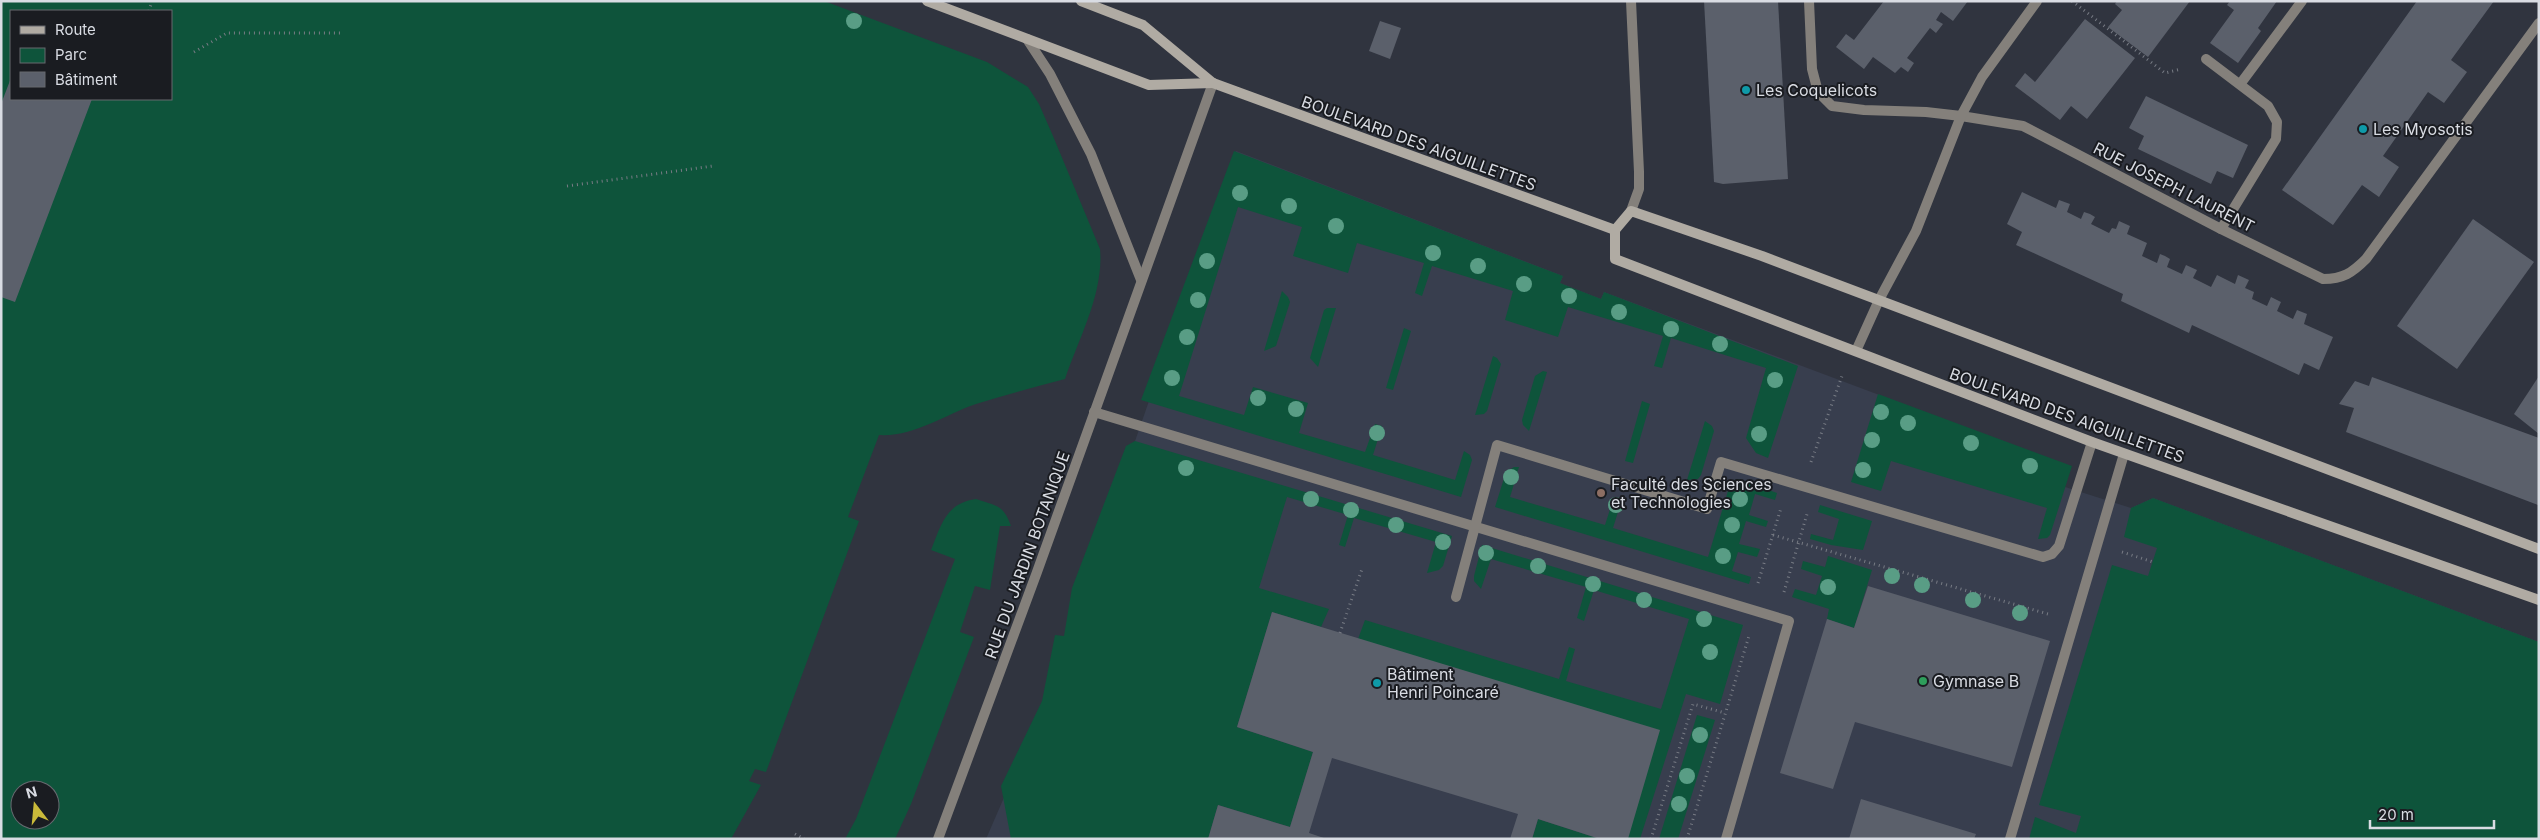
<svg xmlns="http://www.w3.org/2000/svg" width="2540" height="840" viewBox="0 0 2540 840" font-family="Inter,sans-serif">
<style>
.built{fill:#383e4e}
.green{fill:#0e543b;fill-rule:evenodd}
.building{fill:#5b606b}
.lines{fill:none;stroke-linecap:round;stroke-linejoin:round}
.path{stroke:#787c85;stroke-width:3;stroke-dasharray:1 4;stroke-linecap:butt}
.service{stroke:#84807b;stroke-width:10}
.minor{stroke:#84807b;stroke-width:10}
.secondary{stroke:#b0aba3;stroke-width:10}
.tree{fill:#599d85}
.culture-dot{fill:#0f9aa8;stroke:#1a1c21;stroke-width:2}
.education-dot{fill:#8d6e63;stroke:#1a1c21;stroke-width:2}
.leisure-dot{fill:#2e9e5b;stroke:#1a1c21;stroke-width:2}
.labels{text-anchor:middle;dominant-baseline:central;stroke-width:4;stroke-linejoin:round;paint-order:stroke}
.poi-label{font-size:16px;fill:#d9dce3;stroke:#1a1c21;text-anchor:start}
.street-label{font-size:16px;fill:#d9dce3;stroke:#1a1c21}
</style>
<rect width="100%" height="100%" fill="#30343f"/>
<!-- built -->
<polygon class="built" points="1236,151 1563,276 1560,283 1601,299 1604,292 1906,405 2062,486 2131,508 2153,498 2539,642 2539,839 986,839 1039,717"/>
<!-- green -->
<g class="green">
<path d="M1,1h823l163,61 41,25 11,17 14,32 47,113c4,44 -21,89 -35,130 -30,8 -60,16 -89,25 -32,11 -62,33 -97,31l-31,82 11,4 -93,251 -11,-3 -6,12 12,4 -30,54h-730zM11,11h160v88h-160zM20,790h30v30h-30z"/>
<polygon points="1234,151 1563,276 1560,283 1601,299 1604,292 1798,366 1768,458 1756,453 1746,438 1766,368 1671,338 1662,368 1654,366 1663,336 1568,307 1558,337 1505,320 1513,291 1432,266 1422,296 1415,293 1424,263 1357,243 1348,273 1293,256 1302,227 1238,207 1179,396 1244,415 1253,387 1308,403 1299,433 1365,452 1375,424 1382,426 1373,455 1455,480 1464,451 1470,455 1472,460 1461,497 1141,400"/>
<polygon points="1282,291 1288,297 1290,302 1276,346 1264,351"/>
<polygon points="1327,308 1336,308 1318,367 1310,358 1324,310"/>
<polygon points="1404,328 1411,331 1393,390 1386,388"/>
<polygon points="1493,356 1497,358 1501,364 1487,411 1484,414 1475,415"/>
<polygon points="1543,371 1547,372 1529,431 1523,425 1522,420 1535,376"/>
<polygon points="1878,394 2072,466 2050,535 2047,538 2038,539 2047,508 1891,461 1881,491 1851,482"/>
<polygon points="1642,401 1650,404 1633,463 1625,461"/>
<polygon points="1705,421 1712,426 1714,431 1701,475 1698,479 1687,480"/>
<polygon points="1135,441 1452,536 1443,566 1439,570 1427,573 1436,542 1354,518 1345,547 1339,545 1348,515 1287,497 1259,588 1329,609 1321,627 1272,612 1237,727 1313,752 1290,827 1218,805 1208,839 1011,839 1001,786 1042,701 1055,635 1064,636 1072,588 1126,446"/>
<polygon points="1514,467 1519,467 1510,497 1605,525 1614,497 1622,499 1613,528 1708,557 1731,481 1738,479 1777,493 1775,500 1755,494 1749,515 1768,521 1766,527 1746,521 1739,544 1760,549 1757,557 1738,552 1732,571 1751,577 1749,584 1495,507 1506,472"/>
<polygon points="2153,498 2539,642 2539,839 2029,839 2035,817 2076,833 2081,816 2039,805 2112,565 2148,576 2157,548 2124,537 2131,508"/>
<path d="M976,499c20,7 27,5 35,27h-11l-10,64 -15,-4 -15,46 14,5 -63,167 -16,35h-50l11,-20 99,-260 -24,-9c10,-25 15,-47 45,-51z"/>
<polygon points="1820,505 1872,521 1863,550 1831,545 1810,539 1811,534 1833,540 1839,519 1818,512"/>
<polygon points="1482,545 1743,625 1720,704 1686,694 1640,839 1628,839 1358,639 1365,620 1559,679 1569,647 1575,649 1566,681 1661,709 1689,619 1594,590 1584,621 1577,618 1586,587 1491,559 1481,589 1474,581 1474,576"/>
<polygon points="1828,556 1872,570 1854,628 1827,619 1829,609 1792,597 1795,589 1816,595 1822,576 1801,569 1803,561 1825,567"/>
<polygon points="1697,715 1715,720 1678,839 1659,839"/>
<polygon points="1538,819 1600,839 1532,839"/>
</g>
<!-- building -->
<g class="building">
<polygon points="1704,1 1778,1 1788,179 1723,184 1714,182"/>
<polygon points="1884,1 1968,1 1953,21 1941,12 1936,20 1943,24 1936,33 1930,28 1907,58 1914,63 1908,72 1901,67 1895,73 1873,57 1864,69 1836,47 1846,34 1854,40"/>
<polygon points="2117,1 2190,1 2148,57 2108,27 2122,10 2115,4"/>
<polygon points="2230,1 2277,1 2258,28 2261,31 2238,63 2210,43 2234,10 2227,5"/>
<polygon points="2417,1 2494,1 2451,60 2467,72 2444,103 2428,92 2383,156 2399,167 2379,197 2362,185 2333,225 2282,190"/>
<polygon points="2085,19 2135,58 2087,119 2071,106 2060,120 2015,86 2025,73 2035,82"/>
<polygon points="1380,21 1401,28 1390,59 1369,51"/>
<polygon points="11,78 11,99 92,99 15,302 1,297 1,104"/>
<polygon points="2146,96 2248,145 2233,178 2217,171 2211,184 2138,149 2144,136 2129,128"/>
<polygon points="2022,192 2056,208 2059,200 2070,204 2067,212 2081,219 2084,212 2090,214 2095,217 2091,224 2109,233 2112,228 2116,229 2119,221 2130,226 2127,234 2147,243 2142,256 2157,263 2160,254 2165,256 2170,259 2167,267 2182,274 2186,265 2197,270 2193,278 2211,287 2217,275 2235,284 2238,275 2249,280 2245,288 2254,292 2252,299 2267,306 2271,297 2281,302 2277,311 2293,319 2297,310 2307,314 2304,324 2333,337 2319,370 2304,363 2299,375 2192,325 2189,333 2121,301 2123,294 2016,245 2022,232 2007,224"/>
<polygon points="2473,219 2534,262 2457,369 2397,326"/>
<polygon points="2539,376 2539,434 2514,414"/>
<polygon points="2372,377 2539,438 2538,505 2346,432 2354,408 2339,404 2355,381 2369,386"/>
<polygon points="1868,586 2050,641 2012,767 1855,722 1833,789 1780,773 1827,619 1854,628"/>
<polygon points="1272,612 1660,730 1628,839 1600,839 1538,819 1532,839 1510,839 1518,814 1332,758 1309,833 1327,839 1208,839 1218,805 1290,827 1313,752 1237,727"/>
<polygon points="1861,799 1976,834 1974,839 1849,839"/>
</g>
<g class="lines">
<!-- path -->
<g class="path">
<polyline points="2072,1 2165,73 2181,69"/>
<polyline points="149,11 152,1"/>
<polyline points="194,52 227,33 342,33"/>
<polyline points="567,186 713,166"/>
<polyline points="1811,462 1842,376"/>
<polyline points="1773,535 2048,614"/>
<polyline points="2122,552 2153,562"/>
<polyline points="1758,583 1781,508"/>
<polyline points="1784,592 1807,514"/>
<polyline points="1340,633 1362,569"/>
<polyline points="795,834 804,839"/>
<polyline points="1651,839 1693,704 1725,713"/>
<polyline points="1687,839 1749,636"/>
</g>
<!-- service -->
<g class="service">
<polyline points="2206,59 2268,106 2277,122 2276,139 2221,229"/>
<polyline points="2241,83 2302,1"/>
<path d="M1961,116l62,10 198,103 102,50c20,0 29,-6 43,-20l173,-236"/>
<polyline points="1094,412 1789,621 1726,839"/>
<polyline points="1456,597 1497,445 1707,509 1721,462 2043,557 2052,554 2059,546 2092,442"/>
<polyline points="2010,839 2124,454"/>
</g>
<!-- minor -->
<g class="minor">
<polyline points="1631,1 1639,172 1639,189 1631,211"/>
<polyline points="1809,1 1812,69 1818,92 1832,106 1864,110 1926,112 1961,116"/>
<polyline points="1027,39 1050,74 1091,154 1141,280"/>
<polyline points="1856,351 1879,300 1916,231 1961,116 1982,77 2037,1"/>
<polyline points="938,839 1037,572 1213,83"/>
</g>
<!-- secondary -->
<g class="secondary">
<polyline points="927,1 1149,85 1213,83"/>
<polyline points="1081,1 1143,25 1213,83 1615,230"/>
<polyline points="2539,549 1762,256 1631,211 1615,230 1615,259 2092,442 2539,600"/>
</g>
</g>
<!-- trees -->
<g class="tree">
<circle cx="854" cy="21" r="8"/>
<circle cx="1240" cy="193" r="8"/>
<circle cx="1289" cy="206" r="8"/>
<circle cx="1336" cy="226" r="8"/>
<circle cx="1433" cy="253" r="8"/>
<circle cx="1207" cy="261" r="8"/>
<circle cx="1478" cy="266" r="8"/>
<circle cx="1524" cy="284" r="8"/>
<circle cx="1569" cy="296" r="8"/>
<circle cx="1198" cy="300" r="8"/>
<circle cx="1619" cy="312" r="8"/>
<circle cx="1671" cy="329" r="8"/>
<circle cx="1187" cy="337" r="8"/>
<circle cx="1720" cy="344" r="8"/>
<circle cx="1172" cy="378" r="8"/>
<circle cx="1775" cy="380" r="8"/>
<circle cx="1258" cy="398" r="8"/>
<circle cx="1296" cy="409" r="8"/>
<circle cx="1881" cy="412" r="8"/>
<circle cx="1908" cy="423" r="8"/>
<circle cx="1377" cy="433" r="8"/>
<circle cx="1759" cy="434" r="8"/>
<circle cx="1872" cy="440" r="8"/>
<circle cx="1971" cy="443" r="8"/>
<circle cx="2030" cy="466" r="8"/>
<circle cx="1186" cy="468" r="8"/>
<circle cx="1863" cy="470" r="8"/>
<circle cx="1511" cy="477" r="8"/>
<circle cx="1311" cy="499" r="8"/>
<circle cx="1740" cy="499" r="8"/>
<circle cx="1616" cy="505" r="8"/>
<circle cx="1351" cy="510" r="8"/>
<circle cx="1396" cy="525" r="8"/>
<circle cx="1732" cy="525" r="8"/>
<circle cx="1443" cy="542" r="8"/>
<circle cx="1486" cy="553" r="8"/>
<circle cx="1723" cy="556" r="8"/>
<circle cx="1538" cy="566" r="8"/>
<circle cx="1892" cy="576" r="8"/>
<circle cx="1593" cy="584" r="8"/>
<circle cx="1922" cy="585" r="8"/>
<circle cx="1828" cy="587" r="8"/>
<circle cx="1644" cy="600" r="8"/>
<circle cx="1973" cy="600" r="8"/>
<circle cx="2020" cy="613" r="8"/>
<circle cx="1704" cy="619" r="8"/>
<circle cx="1710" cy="652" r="8"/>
<circle cx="1700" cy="735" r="8"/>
<circle cx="1687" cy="776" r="8"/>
<circle cx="1679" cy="804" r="8"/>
</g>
<!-- markers -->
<g class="culture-dot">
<circle cx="1746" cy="90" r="5"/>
<circle cx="2363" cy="129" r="5"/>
<circle cx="1377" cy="683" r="5"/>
</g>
<circle class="education-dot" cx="1601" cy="493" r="5"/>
<circle class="leisure-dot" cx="1923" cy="681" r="5"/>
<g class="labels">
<!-- poi labels -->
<g class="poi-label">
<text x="1756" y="90">Les Coquelicots</text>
<text x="2373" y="129">Les Myosotis</text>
<text x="1611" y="484">Faculté des Sciences<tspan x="1611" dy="18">et Technologies</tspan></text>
<text x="1387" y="674">Bâtiment<tspan x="1387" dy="18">Henri Poincaré</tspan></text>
<text x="1933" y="681">Gymnase B</text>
</g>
<!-- street labels -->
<g class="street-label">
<text transform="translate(1419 143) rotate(20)">BOULEVARD DES AIGUILLETTES</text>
<text transform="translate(2174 187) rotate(27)">RUE JOSEPH LAURENT</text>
<text transform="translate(2067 415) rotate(20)">BOULEVARD DES AIGUILLETTES</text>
<text transform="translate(1027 555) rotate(-70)">RUE DU JARDIN BOTANIQUE</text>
</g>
</g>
<!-- border -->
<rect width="2540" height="840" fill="none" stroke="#d9dce3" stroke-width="5"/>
<!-- legend -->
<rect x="10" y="10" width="162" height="90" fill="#1a1c21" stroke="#66696f"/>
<rect x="20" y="26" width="25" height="8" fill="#b0aba3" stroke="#66696f"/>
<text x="55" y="35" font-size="15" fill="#d9dce3">Route</text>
<rect x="20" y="48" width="25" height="15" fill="#0e543b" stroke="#66696f"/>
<text x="55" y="60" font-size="15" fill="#d9dce3">Parc</text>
<rect x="20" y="72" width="25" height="15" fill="#5b606b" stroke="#66696f"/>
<text x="55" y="85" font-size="15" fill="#d9dce3">Bâtiment</text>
<!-- north arrow -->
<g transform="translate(35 805) rotate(344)"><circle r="24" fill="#1a1c21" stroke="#66696f"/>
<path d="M0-4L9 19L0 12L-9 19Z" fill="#caba3a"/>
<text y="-8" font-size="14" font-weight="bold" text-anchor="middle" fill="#d9dce3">N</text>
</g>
<!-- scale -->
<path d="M2370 820v8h124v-8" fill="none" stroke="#d9dce3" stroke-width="2.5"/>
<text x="2378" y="820" font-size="15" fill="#d9dce3" stroke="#1a1c21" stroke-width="4" paint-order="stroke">20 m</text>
</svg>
